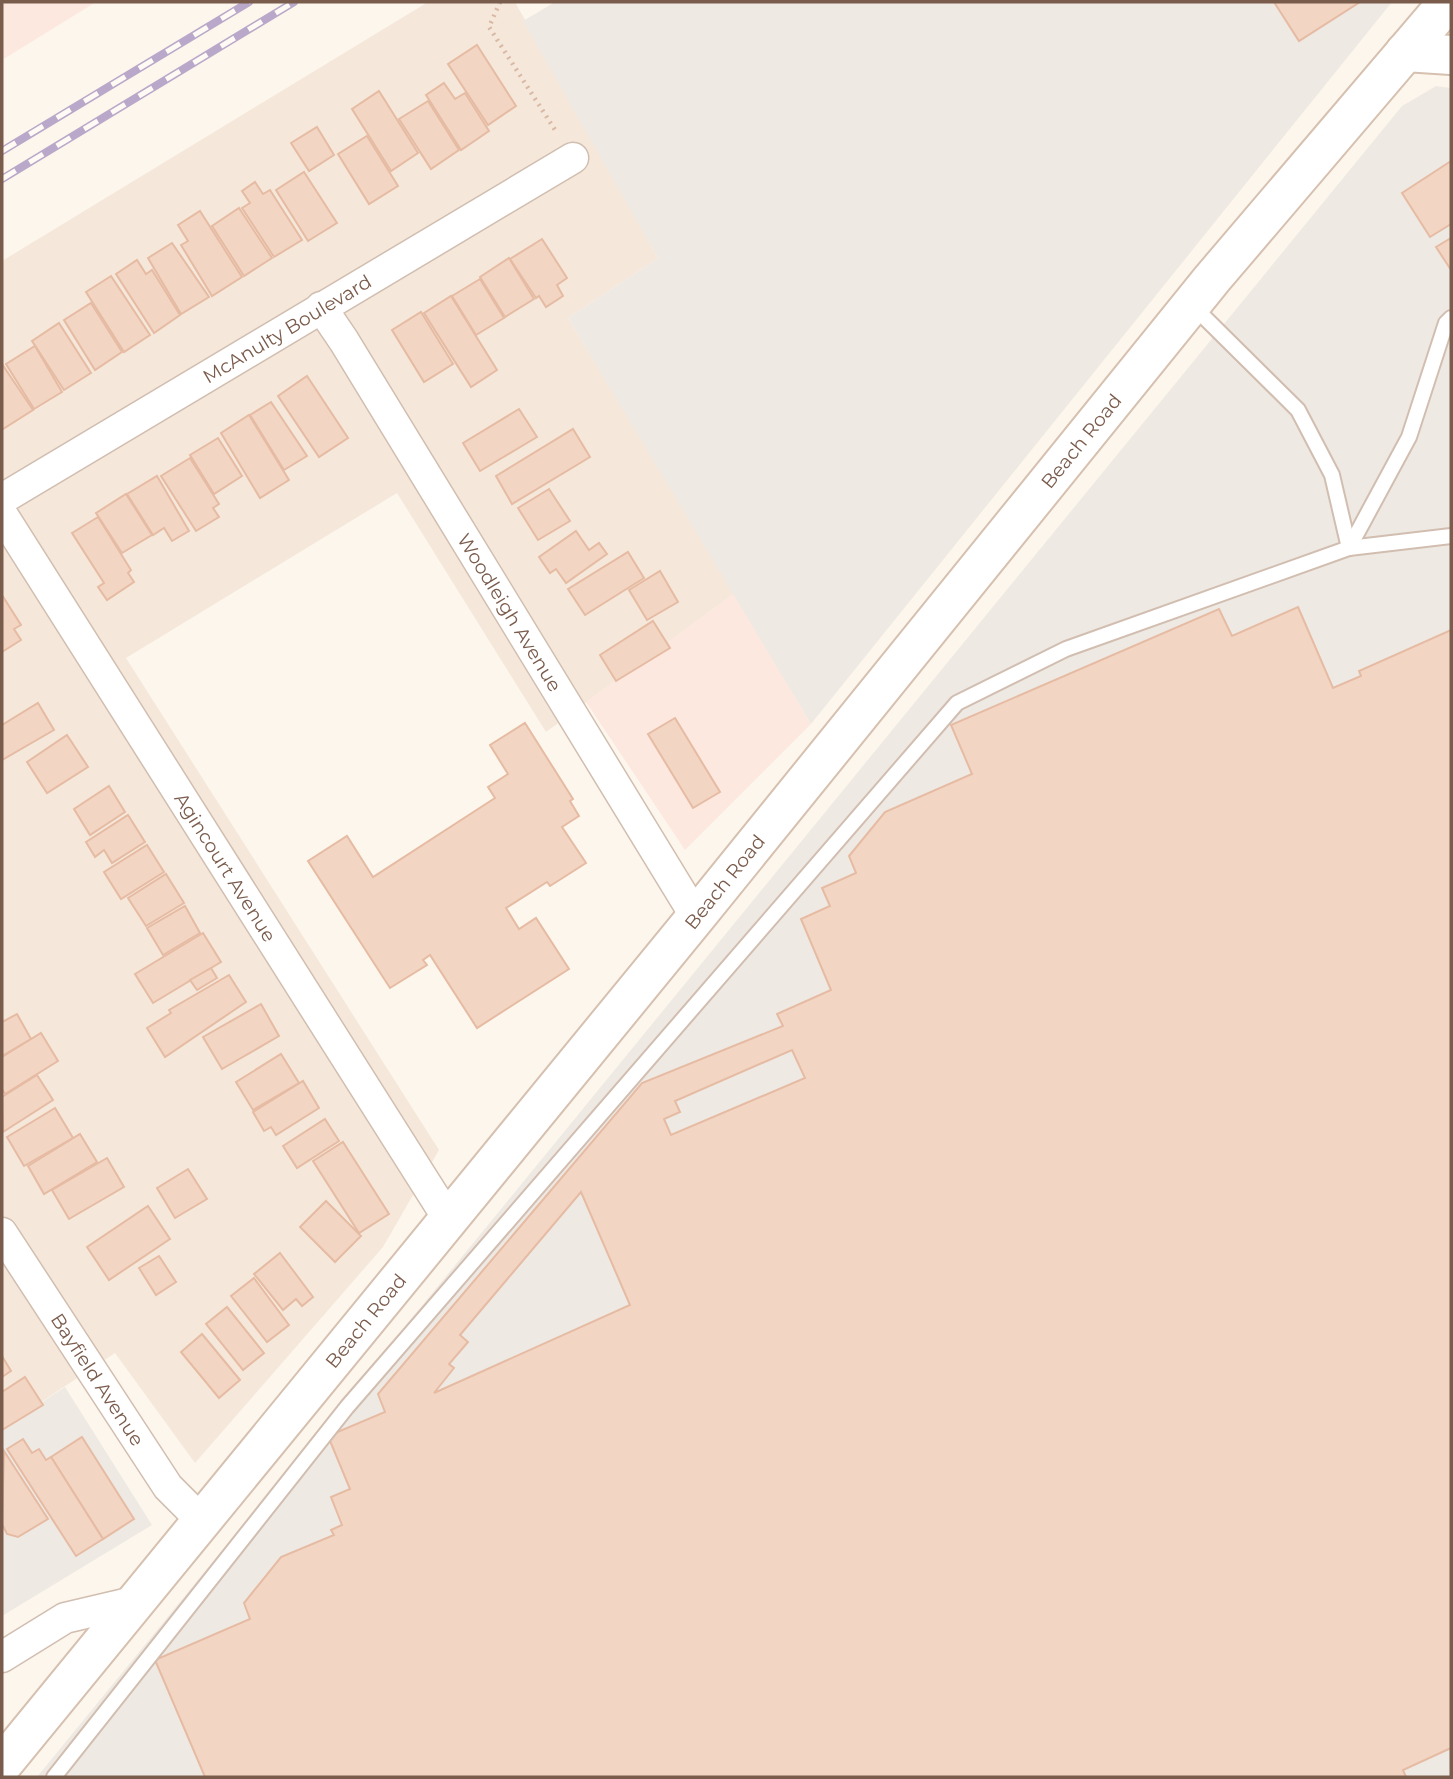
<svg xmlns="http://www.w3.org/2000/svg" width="1453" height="1779" viewBox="0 0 1453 1779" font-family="Montserrat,sans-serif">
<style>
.residential{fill:#f5e8da}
.commercial{fill:#fde8e0}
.industrial{fill:#efe9e4}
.building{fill:#f3d5c3;stroke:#e6bba3;stroke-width:2;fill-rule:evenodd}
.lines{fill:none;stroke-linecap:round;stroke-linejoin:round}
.lane-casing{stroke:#d1beb0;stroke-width:18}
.street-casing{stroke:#d1beb0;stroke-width:33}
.secondary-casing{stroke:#d6c0b0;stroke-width:42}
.path{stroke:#d9b8a5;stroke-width:4.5;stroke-dasharray:2 5;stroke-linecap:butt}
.lane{stroke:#fff;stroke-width:14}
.street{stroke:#fff;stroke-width:30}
.secondary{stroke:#fff;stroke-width:38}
.rail-casing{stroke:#b9a8c9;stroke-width:8}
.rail{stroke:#fffaf3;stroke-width:5;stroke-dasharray:16;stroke-linecap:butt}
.labels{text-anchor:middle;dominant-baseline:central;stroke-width:5;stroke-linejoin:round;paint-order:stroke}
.street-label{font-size:19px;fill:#7a5c4d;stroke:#fffaf3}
</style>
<rect width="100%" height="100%" fill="#fdf6ec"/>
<!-- residential -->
<polygon class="residential" points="428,2 515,2 658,258 568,318 734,594 546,732 397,493 126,658 439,1150 383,1247 195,1463 115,1353 2,1428 2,261"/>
<!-- commercial -->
<g class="commercial">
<polygon points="2,2 96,2 2,60"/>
<polygon points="734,594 811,724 685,850 586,702"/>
</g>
<!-- industrial -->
<g class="industrial">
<polygon points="555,2 1392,2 811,724 568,318 658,258 523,21"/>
<polygon points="1436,86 1451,88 1451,1777 37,1777 1402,106"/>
<polygon points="65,1387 152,1525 2,1616 2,1428"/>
</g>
<!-- building -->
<g class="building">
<polygon points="1274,2 1360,2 1299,41"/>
<polygon points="477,45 516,106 488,125 448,64"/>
<polygon points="444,83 455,99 465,93 489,131 461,150 426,95"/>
<polygon points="379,91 418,153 391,171 352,109"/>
<polygon points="428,101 459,150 431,169 399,119"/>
<polygon points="317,127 334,155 309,171 291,143"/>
<polygon points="367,136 398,186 369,204 338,154"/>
<polygon points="1451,161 1451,224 1430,237 1402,193"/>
<polygon points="304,172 337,223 308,241 276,190"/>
<polygon points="255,182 263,194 270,190 302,240 274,257 242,208 250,203 242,191"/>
<polygon points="239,208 272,258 244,276 212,226"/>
<polygon points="200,211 242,277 212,296 181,245 188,241 178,225"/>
<polygon points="1451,238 1451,270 1436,247"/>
<polygon points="542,239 567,278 557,285 563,296 546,307 539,296 536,298 510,259"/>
<polygon points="172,243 209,297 181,314 148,258"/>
<polygon points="509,258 534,299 505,317 480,277"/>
<polygon points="137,260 146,274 152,270 180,315 154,333 116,274"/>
<polygon points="111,276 150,335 124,352 86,292"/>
<polygon points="480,279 504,318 476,335 452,296"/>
<polygon points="451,296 497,370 471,387 424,313"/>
<polygon points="91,303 122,352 95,370 64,320"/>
<polygon points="421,312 453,364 424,382 392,330"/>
<polygon points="59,323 91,373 64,390 32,341"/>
<polygon points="35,346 62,392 34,409 6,364"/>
<polygon points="2,364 33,410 3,429 2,427"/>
<polygon points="307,376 348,438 319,457 278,396"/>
<polygon points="271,402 307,456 284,470 250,415"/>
<polygon points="519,409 537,437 480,471 463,443"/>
<polygon points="249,415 289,480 260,498 221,433"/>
<polygon points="573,429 590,457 512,504 496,476"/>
<polygon points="218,438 242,476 214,494 190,455"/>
<polygon points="190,458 219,504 213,508 219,517 196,531 161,476"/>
<polygon points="157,476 189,531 172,541 164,528 153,535 127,494"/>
<polygon points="549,489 570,521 538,540 518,508"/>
<polygon points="126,494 152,535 122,553 96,513"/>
<polygon points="98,517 131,570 128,573 134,582 107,600 98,587 104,583 72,533"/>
<polygon points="576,531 589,550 599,543 607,554 566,583 556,569 550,573 539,557"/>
<polygon points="628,552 644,578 585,615 568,589"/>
<polygon points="660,571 678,602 647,620 629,590"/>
<polygon points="2,595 21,625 14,629 21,640 2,652"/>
<path d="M1298,607l35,81 28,-12 -2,-5 92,-41v1118l-48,22 3,7h-1201l-50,-117 95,-41 -6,-16 37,-46 53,-22 -3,-5 11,-5 -11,-28 19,-8 -22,-53 57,-24 -7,-18 264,-311 141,-57 -6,-12 54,-24 -30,-71 29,-13 -8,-18 34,-15 -7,-17 36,-44 87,-38 -21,-49 268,-116 13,27zM792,1050l13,28 -134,57 -7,-16 16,-7 -5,-11zM581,1192l49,113 -196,88 20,-25 -5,-4 19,-22 -8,-7z"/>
<polygon points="653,621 670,648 616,681 600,655"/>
<polygon points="38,703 54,730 2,760 2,725"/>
<polygon points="675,718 720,792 693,808 648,734"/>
<polygon points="525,723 573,799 570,801 579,816 562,827 586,863 550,886 547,882 506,908 519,929 536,918 569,969 477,1028 430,955 423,960 427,965 390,988 308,861 347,836 373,877 495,798 488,787 508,774 490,745"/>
<polygon points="67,735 88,767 47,793 27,762"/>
<polygon points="109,786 125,812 90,835 74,809"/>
<polygon points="128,815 145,842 112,863 104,850 95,857 86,842"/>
<polygon points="147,845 164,872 121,899 104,872"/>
<polygon points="166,874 184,903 146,926 128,898"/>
<polygon points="185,906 200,933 163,955 147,928"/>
<polygon points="203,933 221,962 153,1003 135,974"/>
<polygon points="211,968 217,978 197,990 190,980"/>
<polygon points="229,975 246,1002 165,1057 147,1028 171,1013 169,1010"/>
<polygon points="261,1004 279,1036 222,1069 203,1037"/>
<polygon points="17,1014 31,1039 2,1056 2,1022"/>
<polygon points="41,1033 58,1061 5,1094 2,1089 2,1057"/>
<polygon points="281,1054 299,1083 253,1110 236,1082"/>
<polygon points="37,1075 53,1100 3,1132 2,1097"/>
<polygon points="303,1081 319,1108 276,1135 271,1127 264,1131 253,1112"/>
<polygon points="55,1108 73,1138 24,1166 7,1137"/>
<polygon points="325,1119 339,1141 297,1168 283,1146"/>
<polygon points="80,1134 97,1162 44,1194 28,1166"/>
<polygon points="343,1142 389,1214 359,1233 313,1161"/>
<polygon points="107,1158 124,1187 69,1219 52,1190"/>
<polygon points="188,1169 207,1199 175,1218 157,1188"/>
<polygon points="326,1201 361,1236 335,1262 300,1227"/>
<polygon points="148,1206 170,1239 109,1280 87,1247"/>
<polygon points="280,1253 313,1297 302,1306 296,1299 283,1310 254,1274"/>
<polygon points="159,1256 176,1282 156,1295 139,1268"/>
<polygon points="254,1278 289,1325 267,1342 231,1296"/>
<polygon points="227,1307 264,1353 243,1370 206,1324"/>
<polygon points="202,1334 240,1380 219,1398 181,1352"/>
<polygon points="2,1356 11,1371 2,1377"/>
<polygon points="25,1377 43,1405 2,1430 2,1392"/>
<polygon points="82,1437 134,1519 103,1539 51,1457"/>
<polygon points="23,1439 32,1453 39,1449 46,1460 51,1457 103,1539 76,1556 7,1449"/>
<polygon points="4,1451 48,1519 18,1537 7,1534 2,1524"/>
</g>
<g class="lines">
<defs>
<g id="lane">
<polyline points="1193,306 1298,410 1332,475 1349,548"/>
<polyline points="1349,548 1409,437 1446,323 1451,318"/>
<polyline points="54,1777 347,1407 957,703 1066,649 1349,548 1451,536"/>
</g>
<g id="street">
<path id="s1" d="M321,307l23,34 352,576"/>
<path id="s2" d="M2,499l571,-341"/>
<path id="s3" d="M2,514l447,706"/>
<path id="s4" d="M2,1233l166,254 32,32"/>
<polyline points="2,1657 65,1618 133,1602"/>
</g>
<g id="secondary">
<polyline points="1405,52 1451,55"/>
<path id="s5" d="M2,1765l694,-848 516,-638 236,-277"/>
</g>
</defs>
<!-- lane casing -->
<use href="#lane" class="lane-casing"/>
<!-- street casing -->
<use href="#street" class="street-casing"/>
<!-- secondary casing -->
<use href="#secondary" class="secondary-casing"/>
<!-- path -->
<polyline class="path" points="500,2 489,27 557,133"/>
<!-- lane -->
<use href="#lane" class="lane"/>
<!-- street -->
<use href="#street" class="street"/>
<!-- secondary -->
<use href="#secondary" class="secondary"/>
<defs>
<g id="rail">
<polyline points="2,151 249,2"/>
<polyline points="2,179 294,2"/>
</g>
</defs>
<!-- rail casing -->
<use href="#rail" class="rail-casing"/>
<!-- rail -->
<use href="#rail" class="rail"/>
</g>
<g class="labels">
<!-- street labels -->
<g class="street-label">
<text stroke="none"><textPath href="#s2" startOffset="332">McAnulty Boulevard</textPath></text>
<text stroke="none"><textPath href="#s5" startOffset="1708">Beach Road</textPath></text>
<text stroke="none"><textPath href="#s1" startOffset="359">Woodleigh Avenue</textPath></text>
<text stroke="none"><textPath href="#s3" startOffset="418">Agincourt Avenue</textPath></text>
<text stroke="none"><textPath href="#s5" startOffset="1141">Beach Road</textPath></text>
<text stroke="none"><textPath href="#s5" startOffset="574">Beach Road</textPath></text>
<text stroke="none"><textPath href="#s4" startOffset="175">Bayfield Avenue</textPath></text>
</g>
</g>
<!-- border -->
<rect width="1453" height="1779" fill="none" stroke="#7a5c4d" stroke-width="7"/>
</svg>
